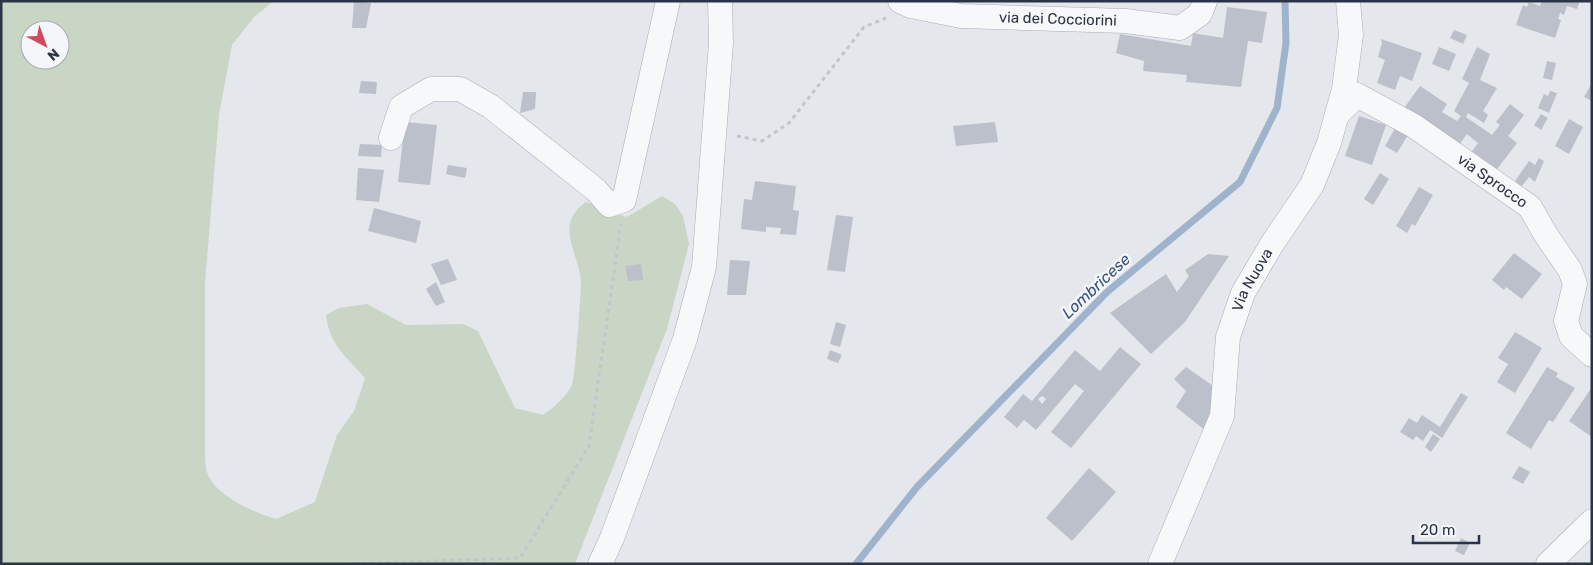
<svg xmlns="http://www.w3.org/2000/svg" width="1593" height="565" viewBox="0 0 1593 565" font-family="Rubik,sans-serif">
<style>
.green{fill:#c9d6c5;fill-rule:evenodd}
.lines{fill:none;stroke-linecap:round;stroke-linejoin:round}
.stream{stroke:#9fb4cc;stroke-width:7}
.building{fill:#bbc0ca;fill-rule:evenodd}
.minor-casing{stroke:#a9aeb7;stroke-width:25}
.path{stroke:#c2c5cb;stroke-width:3;stroke-dasharray:4 4;stroke-linecap:butt}
.minor{stroke:#f7f8fa;stroke-width:24}
.labels{text-anchor:middle;dominant-baseline:central;stroke-width:5;stroke-linejoin:round;paint-order:stroke}
.street-label{font-size:15px;fill:#2b3445;stroke:#f4f6f9}
.water-label{font-size:16px;font-style:italic;fill:#34527a;stroke:#f4f6f9}
</style>
<rect width="100%" height="100%" fill="#e4e7ec"/>
<!-- green -->
<path class="green" d="M1,1h273l-20,16 -22,28 -13,69 -14,169v173c1,5 0,11 2,16 8,24 46,40 69,47l39,-17 22,-67 17,-24 11,-33c-18,-21 -36,-33 -39,-63l13,-7 28,-4 39,21 57,-1 15,7 37,77 28,7c11,-8 23,-18 29,-30 3,-6 9,-92 9,-103 -2,-30 -28,-57 5,-80l41,15 35,-21 13,8 8,12 6,28 -22,85 -92,235h-574zM30,30h30v30h-30z"/>
<g class="lines">
<!-- stream -->
<polyline class="stream" points="856,564 917,487 1107,292 1240,182 1277,108 1286,43 1285,1"/>
</g>
<!-- building -->
<g class="building">
<polygon points="354,1 371,3 366,28 352,28"/>
<polygon points="1542,1 1580,1 1577,9 1567,6 1564,15 1560,13 1558,19 1561,20 1555,38 1516,25 1523,5 1527,7 1529,2 1540,6"/>
<polygon points="1227,7 1267,12 1262,43 1248,41 1241,87 1186,82 1187,75 1143,71 1144,61 1116,53 1120,34 1191,46 1193,33 1223,38"/>
<polygon points="1454,30 1467,35 1463,44 1450,38"/>
<polygon points="1381,39 1422,53 1412,81 1400,76 1395,90 1377,83 1385,60 1378,57 1382,43"/>
<polygon points="1439,47 1456,54 1449,71 1432,64"/>
<polygon points="1477,47 1490,54 1480,80 1497,88 1483,111 1488,115 1484,123 1468,113 1466,117 1492,135 1500,125 1496,122 1510,104 1524,115 1508,136 1517,143 1494,173 1470,154 1478,143 1467,134 1459,145 1402,111 1420,86 1447,104 1442,112 1457,121 1461,116 1454,111 1469,83 1462,79"/>
<polygon points="1547,61 1556,63 1552,80 1543,78"/>
<polygon points="361,81 377,82 376,94 359,93"/>
<polygon points="1592,83 1592,101 1584,97"/>
<polygon points="1550,91 1557,93 1549,113 1538,108 1544,94 1548,96"/>
<polygon points="523,92 536,92 535,109 520,113"/>
<polygon points="1541,114 1548,118 1541,130 1534,125"/>
<polygon points="1359,116 1386,125 1372,165 1345,156"/>
<polygon points="1569,119 1583,127 1569,154 1555,146"/>
<polygon points="405,122 437,125 430,185 398,182"/>
<polygon points="995,122 998,142 956,146 953,126"/>
<polygon points="1398,123 1411,130 1397,153 1385,146"/>
<polygon points="360,144 382,145 381,157 358,156"/>
<polygon points="1539,158 1544,161 1535,182 1529,177 1521,187 1515,181 1529,161 1535,165"/>
<polygon points="448,165 467,168 465,178 446,174"/>
<polygon points="358,168 384,170 379,202 356,200"/>
<polygon points="1380,173 1389,179 1373,205 1364,199"/>
<polygon points="755,181 796,186 793,210 799,211 796,235 780,234 781,228 766,227 766,232 741,229 744,199 752,200"/>
<polygon points="1419,187 1433,195 1415,226 1412,224 1407,233 1396,226"/>
<polygon points="374,208 421,221 416,243 368,231"/>
<polygon points="836,215 853,217 845,272 827,270"/>
<polygon points="1514,253 1542,274 1522,299 1506,287 1504,290 1492,280"/>
<polygon points="1208,254 1229,256 1185,322 1151,354 1110,313 1166,274 1177,292 1189,276 1185,270"/>
<polygon points="448,259 457,280 441,285 431,264"/>
<polygon points="730,260 750,261 746,295 727,295"/>
<polygon points="641,264 643,280 628,281 625,266"/>
<polygon points="436,282 445,302 436,306 426,289"/>
<polygon points="836,322 846,325 840,347 830,344"/>
<polygon points="1515,332 1542,348 1515,393 1497,382 1508,364 1498,358"/>
<path d="M1120,347l21,17 -70,84 -20,-16 33,-41 -9,-7 -39,46 -12,-10 -7,8 -13,-11 19,-23 9,7 43,-51 25,21zM1042,396l4,3 -4,5 -4,-5z"/>
<polygon points="830,350 842,355 838,363 827,359"/>
<polygon points="1186,367 1216,388 1215,405 1206,431 1176,407 1186,391 1174,379"/>
<polygon points="1547,367 1558,373 1556,377 1575,388 1553,422 1549,420 1531,449 1506,433"/>
<polygon points="1592,387 1592,437 1569,421"/>
<polygon points="1461,393 1468,397 1442,438 1430,430 1423,441 1416,436 1413,440 1400,432 1409,418 1417,423 1422,415 1440,427"/>
<polygon points="1433,434 1440,439 1431,452 1425,447"/>
<polygon points="1519,466 1530,472 1523,484 1512,478"/>
<polygon points="1089,468 1116,492 1072,541 1046,518"/>
<polygon points="1461,538 1470,543 1464,555 1455,551"/>
</g>
<g class="lines">
<defs>
<g id="minor">
<path id="s1" d="M900,1l11,5 50,10 165,5 54,7 20,-14 5,-13"/>
<path id="s2" d="M1337,115l20,-20 57,31 116,81 16,28 24,35 5,14 -9,37 5,15 21,19"/>
<polyline points="391,138 401,107 431,89 460,89 490,106 596,190 609,205 624,200 668,1"/>
<polyline points="600,564 612,538 685,339 704,267 721,43 720,1"/>
<path id="s3" d="M1160,564l62,-148 6,-79 15,-44 29,-49 40,-59 17,-42 15,-54 7,-54 -3,-34"/>
<polyline points="1548,564 1592,521"/>
</g>
</defs>
<!-- minor casing -->
<use href="#minor" class="minor-casing"/>
<!-- path -->
<g class="path">
<polyline points="737,136 762,141 789,123 864,27 886,18"/>
<polyline points="346,564 520,558 589,446 621,224"/>
</g>
<!-- minor -->
<use href="#minor" class="minor"/>
</g>
<g class="labels">
<!-- street labels -->
<g class="street-label">
<text stroke="none"><textPath href="#s1" startOffset="160">via dei Cocciorini</textPath></text>
<text stroke="none"><textPath href="#s2" startOffset="189">via Sprocco</textPath></text>
<text stroke="none"><textPath href="#s3" startOffset="302">Via Nuova</textPath></text>
</g>
<!-- water labels -->
<g class="water-label">
<text transform="translate(1096 286) rotate(-43)">Lombricese</text>
</g>
</g>
<!-- border -->
<rect width="1593" height="565" fill="none" stroke="#2b3445" stroke-width="5"/>
<!-- north arrow -->
<g transform="translate(45 45) rotate(139)"><circle r="24" fill="#f4f6f9" stroke="#a4a8b1"/>
<path d="M0-4L9 19L0 12L-9 19Z" fill="#d1495b"/>
<text y="-8" font-size="14" font-weight="bold" text-anchor="middle" fill="#2b3445">N</text>
</g>
<!-- scale -->
<path d="M1413 535v8h66v-8" fill="none" stroke="#2b3445" stroke-width="2.5"/>
<text x="1420" y="535" font-size="15" fill="#2b3445" stroke="#f4f6f9" stroke-width="4" paint-order="stroke">20 m</text>
</svg>
